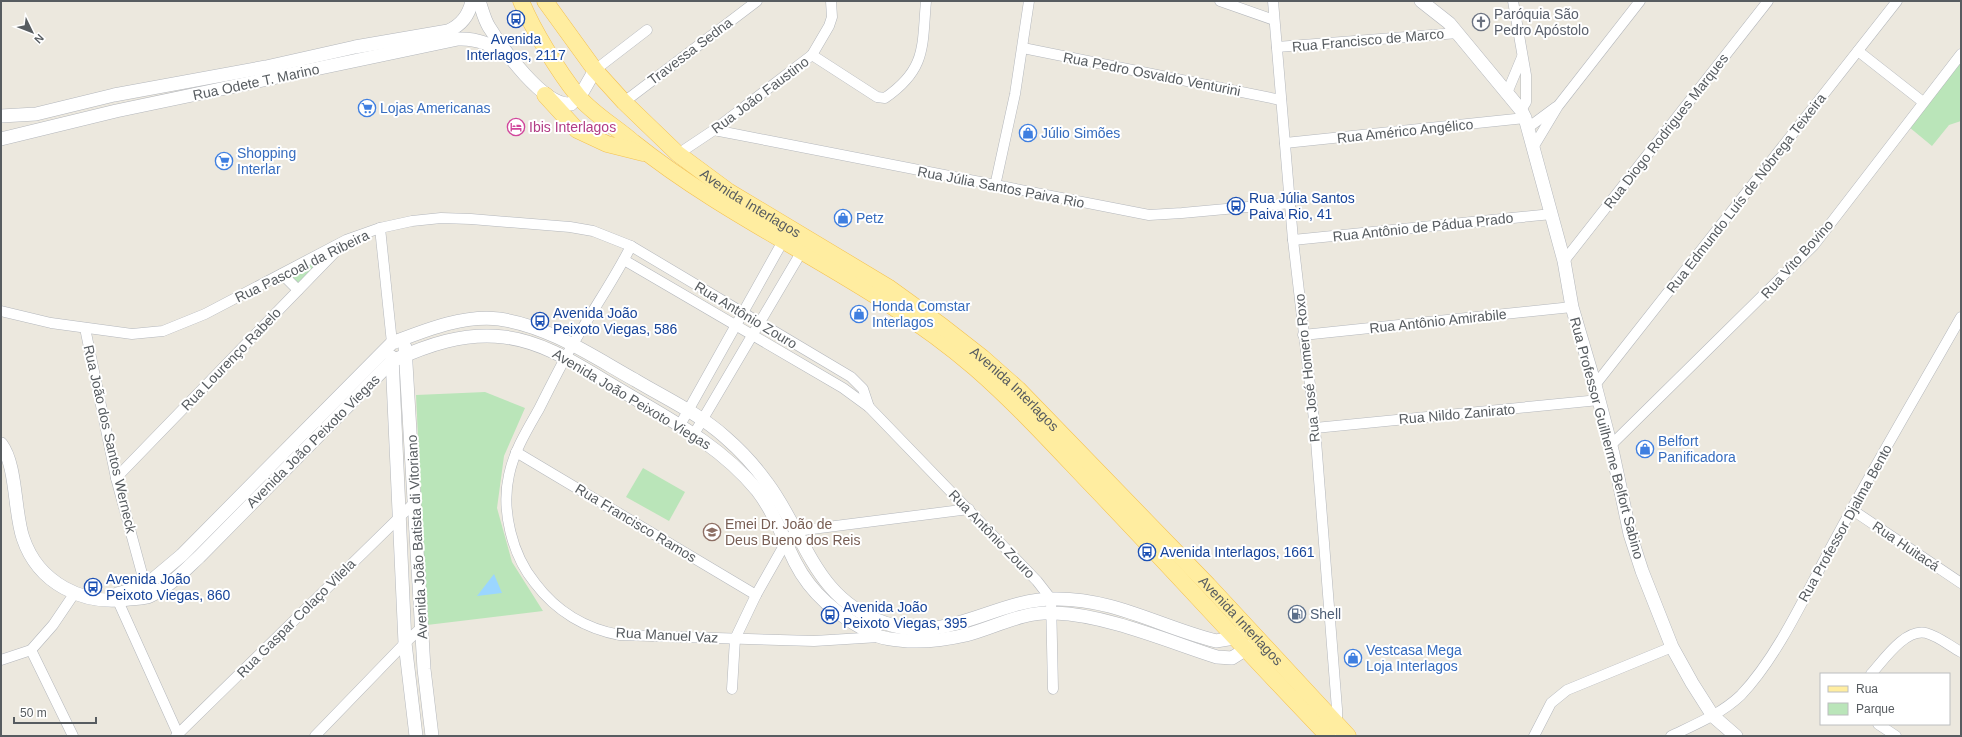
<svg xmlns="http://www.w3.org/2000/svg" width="1962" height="737" viewBox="0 0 1962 737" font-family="Arial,sans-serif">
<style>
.green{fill:#bae5b9}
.water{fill:#9bd6ff}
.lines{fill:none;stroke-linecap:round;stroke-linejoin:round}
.minor-casing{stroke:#b4b7bc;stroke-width:11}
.tertiary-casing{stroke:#b4b7bc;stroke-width:14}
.primary-casing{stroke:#f5c14e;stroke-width:17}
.minor{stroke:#fff;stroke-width:10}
.tertiary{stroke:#fff;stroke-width:13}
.primary{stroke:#ffeda0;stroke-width:16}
.labels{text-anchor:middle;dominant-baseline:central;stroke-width:4;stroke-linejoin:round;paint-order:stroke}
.worship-label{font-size:14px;fill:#5b616d;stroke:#fff;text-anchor:start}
.transit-label{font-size:14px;fill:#164399;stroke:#fff;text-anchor:start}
.street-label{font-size:14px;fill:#575c60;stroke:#fff}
.shop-label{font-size:14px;fill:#366cbe;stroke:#fff;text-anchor:start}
.hotel-label{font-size:14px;fill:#b23c85;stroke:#fff;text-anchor:start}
.education-label{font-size:14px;fill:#785e54;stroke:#fff;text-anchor:start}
.service-label{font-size:14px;fill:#4e5e75;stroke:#fff;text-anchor:start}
</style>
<rect width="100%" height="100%" fill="#ece8de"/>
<!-- green -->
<g class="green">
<polygon points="1961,62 1961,121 1949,125 1932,146 1909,127"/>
<polygon points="324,256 295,286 286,276"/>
<polygon points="485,392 525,408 504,456 497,508 512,562 543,611 427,625 416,395"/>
<polygon points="643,468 685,492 669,521 626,497"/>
</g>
<!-- water -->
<polygon class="water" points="494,574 502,593 477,596"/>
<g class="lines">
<defs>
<g id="minor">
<polyline points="1220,1 1274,20"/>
<polyline points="1273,1 1293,240 1315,428 1337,709 1337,736"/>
<polyline points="1513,1 1526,75 1526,102 1521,110"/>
<polyline points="1277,47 1458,33"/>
<polyline points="1023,48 1281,100"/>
<polyline points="1858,51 1923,102"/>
<path d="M812,55l65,42 8,1c42,-29 37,-52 41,-97"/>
<polyline points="595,70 647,30"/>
<polyline points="1507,93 1522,57"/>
<polyline points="624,102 757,1"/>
<polyline points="1529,127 1556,107"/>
<polyline points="714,130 1149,215 1182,213 1291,203"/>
<polyline points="1285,143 1525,118"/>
<polyline points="1534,146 1558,106 1640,1"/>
<polyline points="678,154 714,130 812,55 829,26 832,17 831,1"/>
<polyline points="995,186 1015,94 1029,1"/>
<polyline points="380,228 392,343"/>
<polyline points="1293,240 1552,214"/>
<path d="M631,246c-17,34 -39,65 -58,98 -12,21 -23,43 -34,65 -12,21 -25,42 -30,66 -8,35 3,80 26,108 21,28 51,46 85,52l194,6 65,-4"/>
<polyline points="624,260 843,388 869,407 1037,581 1051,599 1053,689"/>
<polyline points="1564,261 1768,1"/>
<polyline points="282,274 298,290"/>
<polyline points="1,311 51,323 132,334 163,331 205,314 346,240 380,228 412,221 441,218 471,219 570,227 593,231 631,246 851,377 863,389 869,407"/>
<polyline points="85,328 116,478 147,592"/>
<polyline points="1303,335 1572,307"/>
<polyline points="1595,385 1897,1"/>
<polyline points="680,425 783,241"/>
<polyline points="1315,428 1599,400"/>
<polyline points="694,434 802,251"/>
<polyline points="1611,445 1814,245 1961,54"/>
<polyline points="516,452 756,595"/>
<polyline points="116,478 340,247"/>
<polyline points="1851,509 1961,583"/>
<polyline points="118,601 178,734"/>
<polyline points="31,650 73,736"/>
<polyline points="1,660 31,650 53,625 74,594"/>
<path d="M1871,674c12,-13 34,-46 55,-41 12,3 24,13 35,19"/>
<polyline points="732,689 735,639 756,595 786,542 796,531 969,509"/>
<polyline points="1878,724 1896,736"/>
<polyline points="176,736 415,502"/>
<polyline points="315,736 405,643 422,627"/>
<polyline points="1534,736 1551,703 1567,690 1672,647"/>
<path d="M1671,736c25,-12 50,-22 70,-41 39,-41 68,-108 95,-157 40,-75 83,-147 125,-221"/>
</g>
<g id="tertiary">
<path d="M479,1c3,8 5,18 10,26 13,21 55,80 82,77l12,-13 12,-21"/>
<polyline points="1421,1 1449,23 1521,110 1525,118 1564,261 1572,307 1595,385 1613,454 1630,534 1642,571 1672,647 1692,683 1713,716 1736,736"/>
<path d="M1,116l35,-2 78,-19 152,-28 89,-20 93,-16c14,-6 21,-16 24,-30"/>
<path d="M1,139l115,-28 342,-72c20,-1 33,6 50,16"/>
<polyline points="405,347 424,669 432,736"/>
<polyline points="392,357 405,643 416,736"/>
<path d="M1,444c16,21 13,68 22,94 15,45 60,68 106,61 6,-1 15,0 21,-3 19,-9 34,-25 49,-39l193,-196c36,-16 72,-29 112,-24 42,5 77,30 113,51 50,30 102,56 140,102 17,22 26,48 38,72 17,34 47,57 81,73 7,4 16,4 23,5 23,3 45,0 67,-5 30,-8 57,-24 89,-22 52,2 112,28 162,44l15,1 22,-14"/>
<path d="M117,594l28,-8 37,-31 210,-212c34,-13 70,-28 107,-24 50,7 93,37 136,61 30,18 63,33 90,57 15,13 30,29 42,46 39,52 47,117 118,140 62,22 110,-24 169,-24 60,-1 106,28 162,42l18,-3 7,-6"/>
</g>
<g id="primary">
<path d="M521,1c12,29 37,70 57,95 15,18 38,31 55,46 107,86 238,136 342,226 39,34 74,72 110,110 82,85 161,173 243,258"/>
<path id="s1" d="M545,1l50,69 29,32 54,52 50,37 160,96 54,39 41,32 35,31 190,196 140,151"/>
<polyline points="545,95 577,130 607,144 643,153"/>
</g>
</defs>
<!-- minor casing -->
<use href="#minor" class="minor-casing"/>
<!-- tertiary casing -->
<use href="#tertiary" class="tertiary-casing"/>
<!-- primary casing -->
<use href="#primary" class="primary-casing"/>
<!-- minor -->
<use href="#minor" class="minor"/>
<!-- tertiary -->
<use href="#tertiary" class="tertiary"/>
<!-- primary -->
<use href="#primary" class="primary"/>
</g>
<!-- icons -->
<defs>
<symbol id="bus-ring" viewBox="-11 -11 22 22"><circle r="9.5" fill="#fff" stroke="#1a4fb4" stroke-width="1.5"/><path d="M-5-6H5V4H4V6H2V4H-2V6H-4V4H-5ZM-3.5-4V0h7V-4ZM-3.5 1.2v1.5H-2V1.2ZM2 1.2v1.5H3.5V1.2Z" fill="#1a4fb4"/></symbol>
<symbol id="church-ring" viewBox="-11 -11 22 22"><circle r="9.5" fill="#fff" stroke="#6b7280" stroke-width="1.5"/><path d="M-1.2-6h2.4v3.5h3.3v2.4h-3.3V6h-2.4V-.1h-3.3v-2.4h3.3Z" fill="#6b7280"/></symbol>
<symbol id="supermarket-ring" viewBox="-11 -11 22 22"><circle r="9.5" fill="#fff" stroke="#3f7fe0" stroke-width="1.5"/><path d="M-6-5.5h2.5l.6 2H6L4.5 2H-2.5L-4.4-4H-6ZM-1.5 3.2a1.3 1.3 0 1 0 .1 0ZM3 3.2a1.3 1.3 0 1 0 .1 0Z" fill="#3f7fe0"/></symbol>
<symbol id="hotel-ring" viewBox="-11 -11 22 22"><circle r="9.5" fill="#fff" stroke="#d1479c" stroke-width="1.5"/><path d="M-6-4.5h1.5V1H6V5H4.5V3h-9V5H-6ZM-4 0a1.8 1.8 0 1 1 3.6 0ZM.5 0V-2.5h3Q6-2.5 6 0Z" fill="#d1479c"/></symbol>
<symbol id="shop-ring" viewBox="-11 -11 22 22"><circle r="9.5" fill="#fff" stroke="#3f7fe0" stroke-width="1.5"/><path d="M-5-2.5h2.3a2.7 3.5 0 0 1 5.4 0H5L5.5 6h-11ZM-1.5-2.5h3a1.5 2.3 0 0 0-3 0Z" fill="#3f7fe0"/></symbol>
<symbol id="school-ring" viewBox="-11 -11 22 22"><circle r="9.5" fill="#fff" stroke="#8d6e63" stroke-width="1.5"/><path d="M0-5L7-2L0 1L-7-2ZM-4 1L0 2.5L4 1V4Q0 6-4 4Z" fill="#8d6e63"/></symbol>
<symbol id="fuel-ring" viewBox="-11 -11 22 22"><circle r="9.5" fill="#fff" stroke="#5c6f8a" stroke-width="1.5"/><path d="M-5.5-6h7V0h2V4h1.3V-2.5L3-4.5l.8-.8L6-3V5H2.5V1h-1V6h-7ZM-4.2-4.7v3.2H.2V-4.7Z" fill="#5c6f8a"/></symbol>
</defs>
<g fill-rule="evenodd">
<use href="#bus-ring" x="506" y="9" width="20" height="20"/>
<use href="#church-ring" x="1471" y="12" width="20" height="20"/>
<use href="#supermarket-ring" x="357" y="98" width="20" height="20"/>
<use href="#hotel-ring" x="506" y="117" width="20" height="20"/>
<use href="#shop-ring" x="1018" y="123" width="20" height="20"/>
<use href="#supermarket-ring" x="214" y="151" width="20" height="20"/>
<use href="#bus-ring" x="1226" y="196" width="20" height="20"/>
<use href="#shop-ring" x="833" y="208" width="20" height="20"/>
<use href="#shop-ring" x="849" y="304" width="20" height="20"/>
<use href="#bus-ring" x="530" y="311" width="20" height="20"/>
<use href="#shop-ring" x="1635" y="439" width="20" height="20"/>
<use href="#school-ring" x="702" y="522" width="20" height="20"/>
<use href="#bus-ring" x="1137" y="542" width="20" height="20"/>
<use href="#bus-ring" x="83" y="577" width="20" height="20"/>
<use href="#fuel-ring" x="1287" y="604" width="20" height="20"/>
<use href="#bus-ring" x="820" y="605" width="20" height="20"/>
<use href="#shop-ring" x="1343" y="648" width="20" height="20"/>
</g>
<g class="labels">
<!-- worship labels -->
<g class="worship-label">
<text x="1494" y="14">Paróquia São<tspan x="1494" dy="16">Pedro Apóstolo</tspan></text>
</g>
<!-- transit labels -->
<g class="transit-label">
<text x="516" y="39" text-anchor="middle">Avenida<tspan x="516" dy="16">Interlagos, 2117</tspan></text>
<text x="1249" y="198">Rua Júlia Santos<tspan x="1249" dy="16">Paiva Rio, 41</tspan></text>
<text x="553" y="313">Avenida João<tspan x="553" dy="16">Peixoto Viegas, 586</tspan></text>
<text x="1160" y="552">Avenida Interlagos, 1661</text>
<text x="106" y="579">Avenida João<tspan x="106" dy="16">Peixoto Viegas, 860</tspan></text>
<text x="843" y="607">Avenida João<tspan x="843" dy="16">Peixoto Viegas, 395</tspan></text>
</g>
<!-- street labels -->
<g class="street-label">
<text transform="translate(1368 40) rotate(-5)">Rua Francisco de Marco</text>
<text transform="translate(690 51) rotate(-37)">Travessa Sedna</text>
<text transform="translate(1152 74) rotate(11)">Rua Pedro Osvaldo Venturini</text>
<text transform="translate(256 82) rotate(-12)">Rua Odete T. Marino</text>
<text transform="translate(760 95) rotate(-37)">Rua João Faustino</text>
<text transform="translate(1405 131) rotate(-6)">Rua Américo Angélico</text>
<text transform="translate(1666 131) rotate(-52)">Rua Diogo Rodrigues Marques</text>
<text transform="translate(1001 187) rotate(11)">Rua Júlia Santos Paiva Rio</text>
<text transform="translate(1746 193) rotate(-52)">Rua Edmundo Luís de Nóbrega Teixeira</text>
<text stroke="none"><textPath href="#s1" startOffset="291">Avenida Interlagos</textPath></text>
<text transform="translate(1423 227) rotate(-6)">Rua Antônio de Pádua Prado</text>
<text transform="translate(1797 259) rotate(-48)">Rua Vito Bovino</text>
<text transform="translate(302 266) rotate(-26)">Rua Pascoal da Ribeira</text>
<text transform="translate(746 315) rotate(31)">Rua Antônio Zouro</text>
<text transform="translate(1438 321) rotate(-6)">Rua Antônio Amirabile</text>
<text transform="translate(231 359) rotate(-46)">Rua Lourenço Rabelo</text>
<text transform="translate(1307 368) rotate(-96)">Rua José Homero Roxo</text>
<text stroke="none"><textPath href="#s1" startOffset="615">Avenida Interlagos</textPath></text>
<text transform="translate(632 399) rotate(31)">Avenida João Peixoto Viegas</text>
<text transform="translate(1457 414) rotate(-5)">Rua Nildo Zanirato</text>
<text transform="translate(1607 438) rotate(75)">Rua Professor Guilherme Belfort Sabino</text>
<text transform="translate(110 439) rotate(77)">Rua João dos Santos Werneck</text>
<text transform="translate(313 441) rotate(-45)">Avenida João Peixoto Viegas</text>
<text transform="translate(636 523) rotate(31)">Rua Francisco Ramos</text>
<text transform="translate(1845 523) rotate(-61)">Rua Professor Djalma Bento</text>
<text transform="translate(992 534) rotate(46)">Rua Antônio Zouro</text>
<text transform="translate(417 537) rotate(-93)">Avenida João Batista di Vitoriano</text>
<text transform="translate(1906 546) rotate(34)">Rua Huitacá</text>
<text transform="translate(296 618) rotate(-45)">Rua Gaspar Colaço Vilela</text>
<text stroke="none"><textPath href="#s1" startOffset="939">Avenida Interlagos</textPath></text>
<text transform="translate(667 635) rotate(3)">Rua Manuel Vaz</text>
</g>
<!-- shop labels -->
<g class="shop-label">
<text x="380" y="108">Lojas Americanas</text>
<text x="1041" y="133">Júlio Simões</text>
<text x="237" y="153">Shopping<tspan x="237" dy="16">Interlar</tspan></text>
<text x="856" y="218">Petz</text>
<text x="872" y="306">Honda Comstar<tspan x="872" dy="16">Interlagos</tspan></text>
<text x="1658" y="441">Belfort<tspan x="1658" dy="16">Panificadora</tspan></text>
<text x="1366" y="650">Vestcasa Mega<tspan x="1366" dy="16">Loja Interlagos</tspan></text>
</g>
<!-- hotel labels -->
<g class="hotel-label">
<text x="529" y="127">Ibis Interlagos</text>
</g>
<!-- education labels -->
<g class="education-label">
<text x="725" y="524">Emei Dr. João de<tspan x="725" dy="16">Deus Bueno dos Reis</tspan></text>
</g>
<!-- service labels -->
<g class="service-label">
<text x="1310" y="614">Shell</text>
</g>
</g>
<!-- border -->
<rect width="1962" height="737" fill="none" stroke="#575c60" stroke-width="4"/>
<!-- legend -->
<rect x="1820" y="673" width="130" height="52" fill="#ffffff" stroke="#bcbebf"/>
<rect x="1828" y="686" width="20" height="6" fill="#ffeda0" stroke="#bcbebf"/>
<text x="1856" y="693" font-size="12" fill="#575c60">Rua</text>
<rect x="1828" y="703" width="20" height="12" fill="#bae5b9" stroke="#bcbebf"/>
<text x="1856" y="713" font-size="12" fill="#575c60">Parque</text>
<!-- north arrow -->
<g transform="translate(32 32) rotate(133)" stroke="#ffffff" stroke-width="3" paint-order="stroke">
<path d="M0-3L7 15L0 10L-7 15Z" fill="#575c60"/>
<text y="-6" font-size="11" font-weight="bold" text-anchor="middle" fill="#575c60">N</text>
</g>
<!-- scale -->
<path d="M14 717v6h82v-6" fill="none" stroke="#575c60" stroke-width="2"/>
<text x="20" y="717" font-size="12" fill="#575c60" stroke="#ffffff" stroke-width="3" paint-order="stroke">50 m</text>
</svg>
